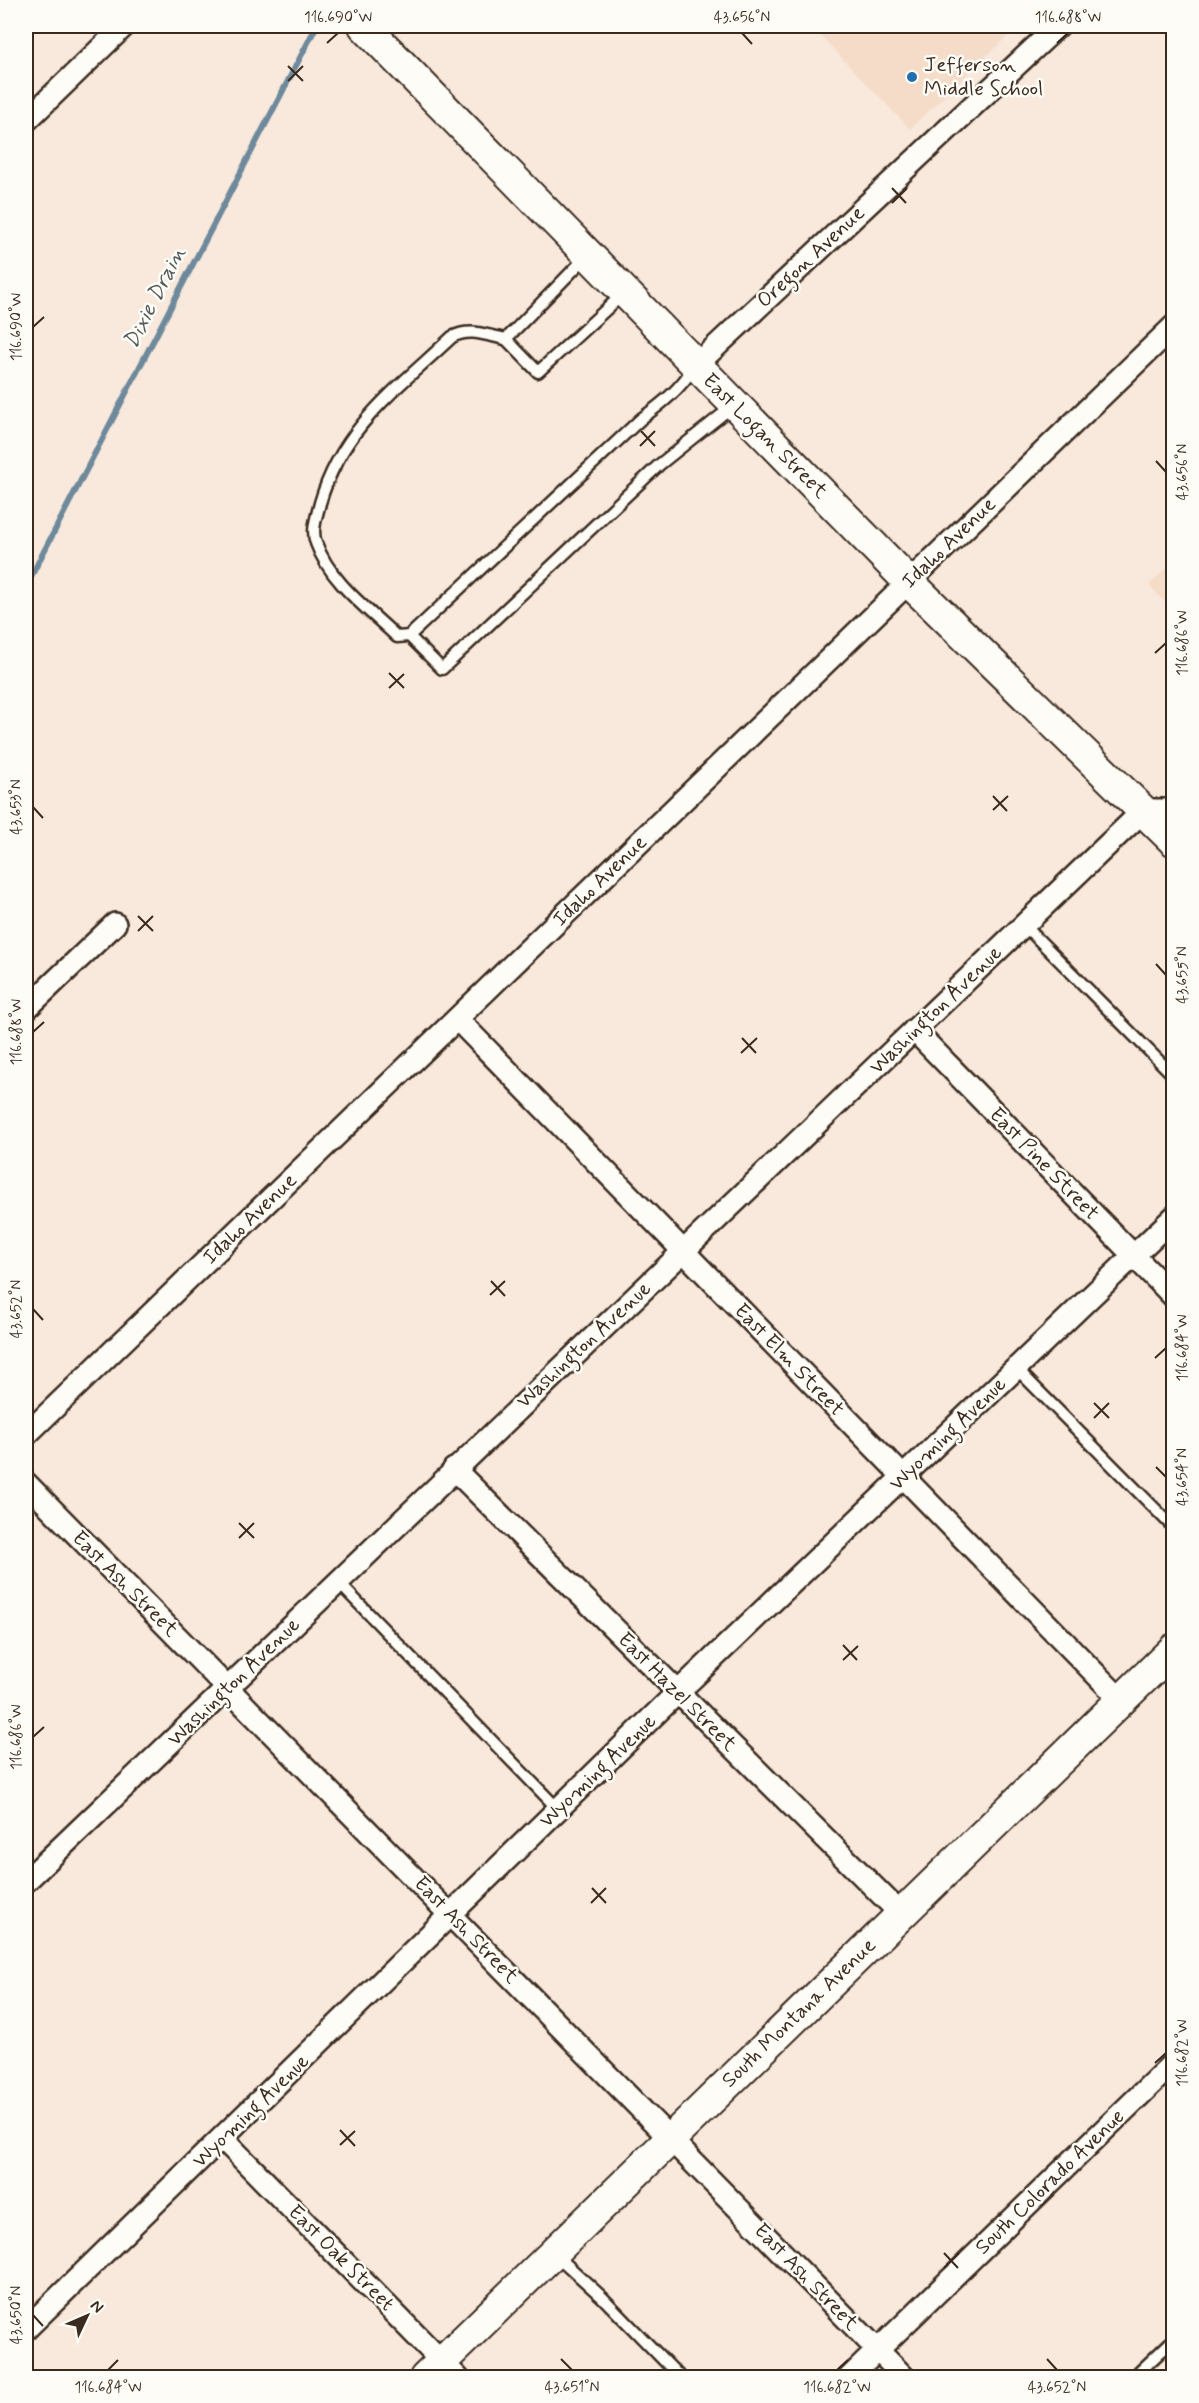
<svg xmlns="http://www.w3.org/2000/svg" width="1199" height="2403" viewBox="0 0 1199 2403" font-family="Mynerve,sans-serif">
<style>
.built{fill:#f5dcc9}
.lines{fill:none;stroke-linecap:round;stroke-linejoin:round}
.stream{stroke:#6e899b;stroke-width:6}
.lane-casing{stroke:#3b2a1e;stroke-width:15}
.street-casing{stroke:#3b2a1e;stroke-width:26}
.secondary-casing{stroke:#3b2a1e;stroke-width:34}
.lane{stroke:#fdfcf7;stroke-width:10}
.street{stroke:#fdfcf7;stroke-width:21}
.secondary{stroke:#fdfcf7;stroke-width:30}
.ticks{fill:none;stroke:#3b2a1e;stroke-width:2}
.poi-dot{fill:#1f6fb2;stroke:#fdfcf7;stroke-width:2}
.labels{text-anchor:middle;dominant-baseline:central;stroke-width:5;stroke-linejoin:round;paint-order:stroke}
.poi-label{font-size:21px;fill:#3b2a1e;stroke:#fdfcf7;text-anchor:start}
.street-label{font-size:21px;fill:#3b2a1e;stroke:#fdfcf7}
.water-label{font-size:22px;font-style:italic;fill:#545a5d;stroke:#fdfcf7}
.neatline{fill:none;stroke:#3b2a1e;stroke-width:2}
.ticks-label{font-size:15px;text-anchor:middle;fill:#3b2a1e}
</style>
<rect width="100%" height="100%" fill="#f8e9dc"/>
<filter id="ink" filterUnits="userSpaceOnUse"><feTurbulence type="fractalNoise" baseFrequency=".0167" numOctaves="2"/><feDisplacementMap in="SourceGraphic" scale="12" xChannelSelector="R" yChannelSelector="G"/><feConvolveMatrix kernelMatrix="1 2 1 2 8 2 1 2 1" color-interpolation-filters="sRGB"/></filter>
<g filter="url(#ink)">
<!-- built -->
<g class="built">
<polygon points="811,26 1018,26 910,129"/>
<polygon points="1173,562 1173,611 1149,585"/>
</g>
<g class="lines">
<!-- stream -->
<polyline class="stream" points="26,586 316,27"/>
<defs>
<g id="lane">
<polyline points="506,339 538,372 623,294"/>
<path d="M694,367c-14,22 -31,36 -52,51l-233,218 33,33 217,-204 75,-60"/>
<path d="M409,636l-12,1c-29,-28 -67,-55 -81,-94 -5,-13 1,-27 4,-40 22,-76 77,-114 132,-166 19,-10 35,-1 54,2l81,-83"/>
<polyline points="1024,925 1174,1076"/>
<polyline points="1016,1368 1174,1528"/>
<polyline points="338,1582 558,1809"/>
<polyline points="556,2255 602,2297 681,2378"/>
<polyline points="1133,2378 1174,2339"/>
</g>
<g id="street">
<polyline points="26,121 124,26"/>
<polyline points="695,366 1058,26"/>
<polyline points="26,1009 115,924"/>
<polyline points="457,1019 1121,1700"/>
<polyline points="914,1030 1174,1297"/>
<polyline points="26,1435 1174,326"/>
<polyline points="454,1469 901,1914"/>
<polyline points="26,1483 905,2378"/>
<polyline points="26,1881 1144,810 1174,810"/>
<polyline points="223,2139 458,2378"/>
<polyline points="26,2329 678,1692 1174,1217"/>
<polyline points="849,2378 1174,2062"/>
</g>
<g id="secondary">
<polyline points="364,26 909,582 1174,841"/>
<polyline points="425,2378 1174,1649"/>
</g>
</defs>
<!-- lane casing -->
<use href="#lane" class="lane-casing"/>
<!-- street casing -->
<use href="#street" class="street-casing"/>
<!-- secondary casing -->
<use href="#secondary" class="secondary-casing"/>
<!-- lane -->
<use href="#lane" class="lane"/>
<!-- street -->
<use href="#street" class="street"/>
<!-- secondary -->
<use href="#secondary" class="secondary"/>
</g>
</g>
<!-- ticks -->
<path class="ticks" d="M742,33l10,11M327,43l11,-10M1057,43l11,-10M288,66l15,15M288,81l15,-15M892,188l14,15M892,203l15,-15M33,327l11,-10M641,431l14,15M640,446l15,-15M1156,461l10,11M1155,653l11,-10M389,673l15,15M389,688l15,-14M993,796l14,15M33,807l10,11M993,810l15,-14M138,916l15,15M138,931l15,-15M1156,964l10,11M33,1032l11,-10M742,1038l14,15M741,1053l16,-15M491,1281l14,15M490,1295l15,-14M33,1309l10,11M1155,1358l11,-10M1094,1403l15,15M1094,1418l15,-15M1156,1467l10,10M239,1523l15,15M239,1538l15,-15M843,1645l14,15M843,1660l15,-14M33,1737l11,-10M592,1888l14,15M591,1903l15,-15M1155,2063l11,-10M340,2130l15,16M340,2145l15,-14M944,2253l14,15M944,2268l15,-15M33,2315l10,11M561,2359l11,11M1047,2359l10,11M108,2370l10,-10M837,2370l11,-10"/>
<!-- markers -->
<circle class="poi-dot" cx="912" cy="77" r="6"/>
<g class="labels">
<!-- poi labels -->
<g class="poi-label">
<text x="924" y="65">Jefferson<tspan x="924" dy="24">Middle School</tspan></text>
</g>
<!-- street labels -->
<g class="street-label">
<text transform="translate(811 257) rotate(-43)">Oregon Avenue</text>
<text transform="translate(765 436) rotate(45)">East Logan Street</text>
<text transform="translate(949 543) rotate(-44)">Idaho Avenue</text>
<text transform="translate(600 881) rotate(-44)">Idaho Avenue</text>
<text transform="translate(936 1010) rotate(-44)">Washington Avenue</text>
<text transform="translate(1044 1164) rotate(46)">East Pine Street</text>
<text transform="translate(250 1219) rotate(-44)">Idaho Avenue</text>
<text transform="translate(584 1345) rotate(-43)">Washington Avenue</text>
<text transform="translate(789 1360) rotate(46)">East Elm Street</text>
<text transform="translate(948 1434) rotate(-44)">Wyoming Avenue</text>
<text transform="translate(125 1584) rotate(45)">East Ash Street</text>
<text transform="translate(234 1682) rotate(-44)">Washington Avenue</text>
<text transform="translate(677 1692) rotate(45)">East Hazel Street</text>
<text transform="translate(598 1771) rotate(-44)">Wyoming Avenue</text>
<text transform="translate(466 1930) rotate(46)">East Ash Street</text>
<text transform="translate(799 2013) rotate(-44)">South Montana Avenue</text>
<text transform="translate(251 2111) rotate(-44)">Wyoming Avenue</text>
<text transform="translate(1050 2182) rotate(-44)">South Colorado Avenue</text>
<text transform="translate(341 2258) rotate(45)">East Oak Street</text>
<text transform="translate(806 2277) rotate(46)">East Ash Street</text>
</g>
<!-- water labels -->
<g class="water-label">
<text transform="translate(155 298) rotate(-63)">Dixie Drain</text>
</g>
</g>
<!-- margin -->
<rect width="1199" height="2403" fill="none" stroke="#fdfcf7" stroke-width="66"/>
<!-- north arrow -->
<g transform="translate(87 2316) rotate(46)" stroke="#fdfcf7" stroke-width="4.5" paint-order="stroke">
<path d="M0-4.5L10 22L0 15L-10 22Z" fill="#3b2a1e"/>
<text y="-9" font-size="16" font-weight="bold" text-anchor="middle" fill="#3b2a1e">N</text>
</g>
<rect x="33" y="33" width="1133" height="2337" class="neatline"/>
<g class="ticks-label">
<text x="338" y="22">116.690°W</text>
<text x="742" y="22">43.656°N</text>
<text x="1068" y="22">116.688°W</text>
<text transform="translate(16 327) rotate(-90)" y="5">116.690°W</text>
<text transform="translate(1182 472) rotate(-90)" y="5">43.656°N</text>
<text transform="translate(1182 643) rotate(-90)" y="5">116.686°W</text>
<text transform="translate(16 807) rotate(-90)" y="5">43.653°N</text>
<text transform="translate(1182 975) rotate(-90)" y="5">43.655°N</text>
<text transform="translate(16 1032) rotate(-90)" y="5">116.688°W</text>
<text transform="translate(16 1309) rotate(-90)" y="5">43.652°N</text>
<text transform="translate(1182 1348) rotate(-90)" y="5">116.684°W</text>
<text transform="translate(1182 1477) rotate(-90)" y="5">43.654°N</text>
<text transform="translate(16 1737) rotate(-90)" y="5">116.686°W</text>
<text transform="translate(1182 2053) rotate(-90)" y="5">116.682°W</text>
<text transform="translate(16 2315) rotate(-90)" y="5">43.650°N</text>
<text x="108" y="2392">116.684°W</text>
<text x="572" y="2392">43.651°N</text>
<text x="837" y="2392">116.682°W</text>
<text x="1057" y="2392">43.652°N</text>
</g>
</svg>
